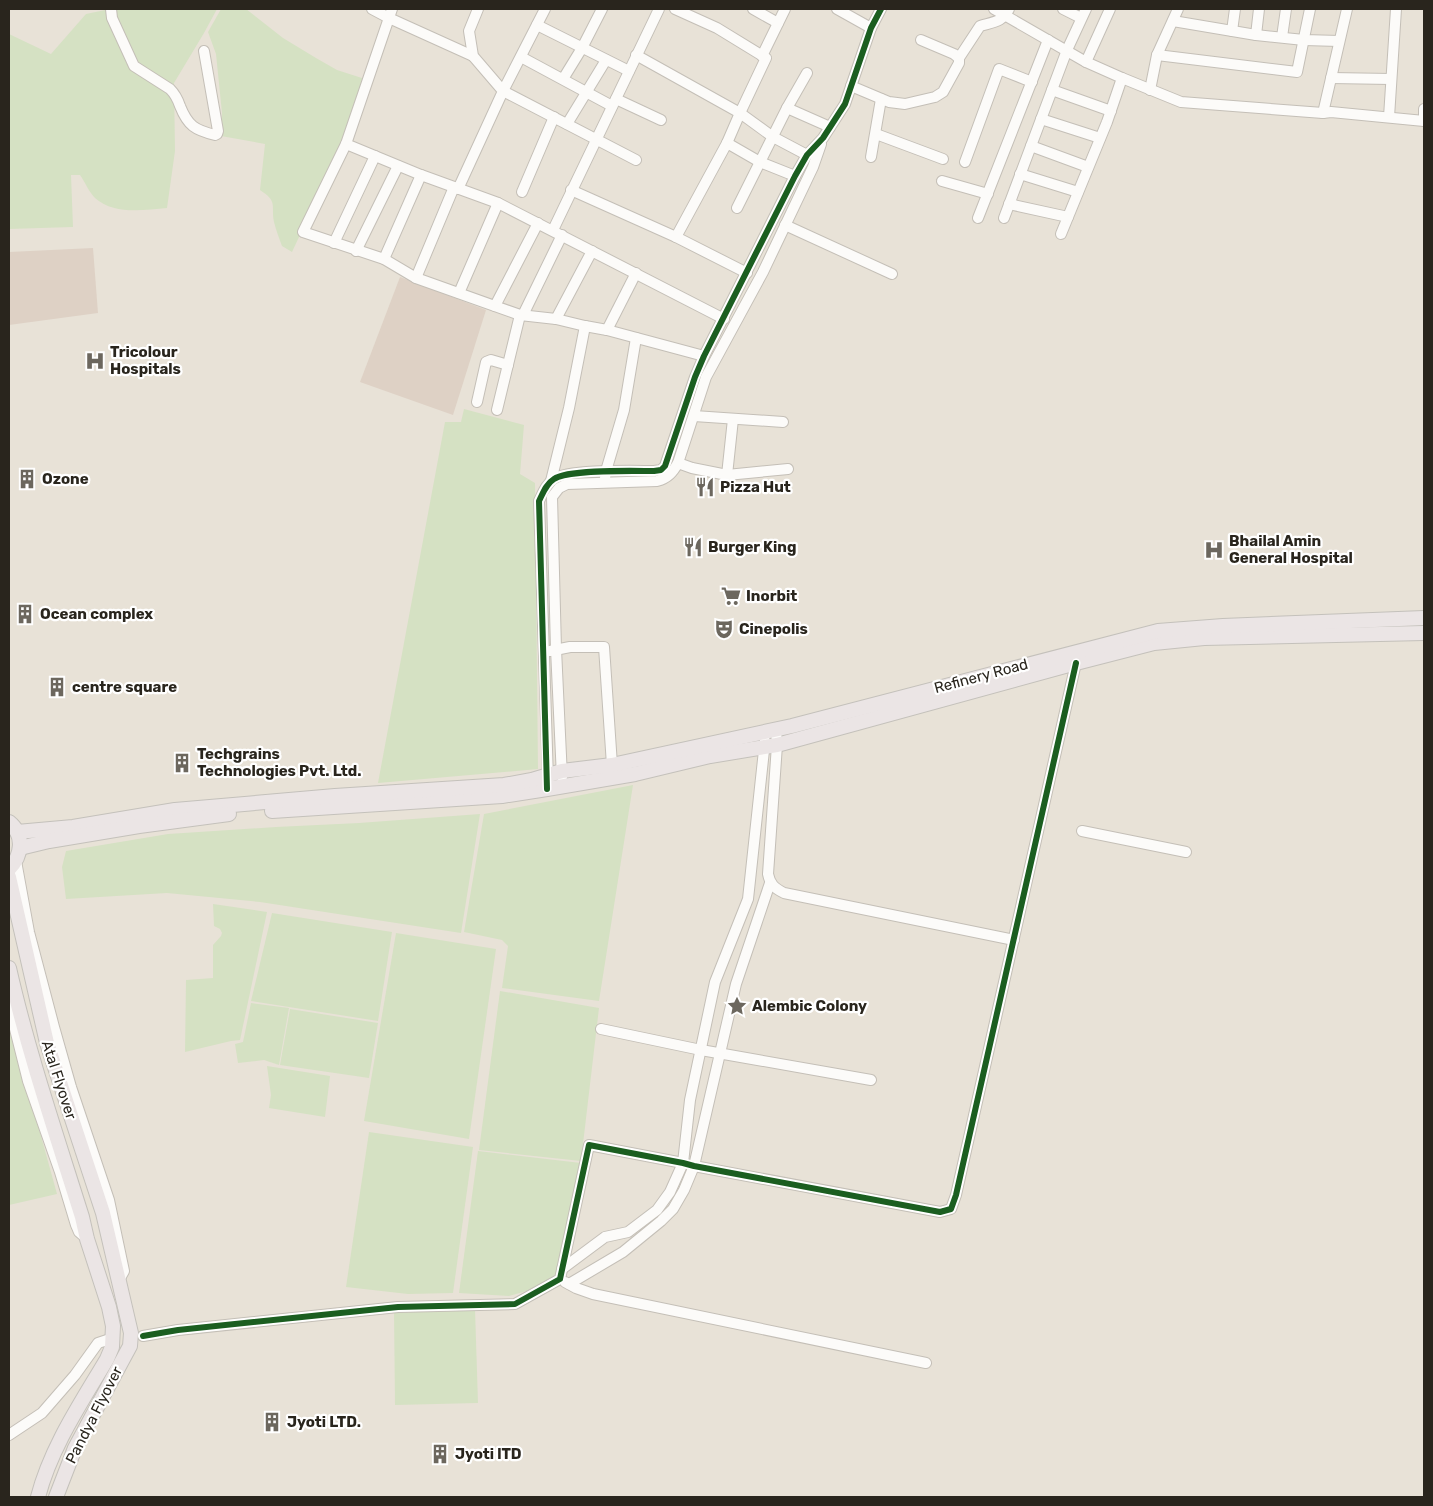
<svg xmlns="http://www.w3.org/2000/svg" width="1433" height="1506" viewBox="0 0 1433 1506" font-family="Rubik,sans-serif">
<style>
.commercial{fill:#ded1c5}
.green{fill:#d5e1c3}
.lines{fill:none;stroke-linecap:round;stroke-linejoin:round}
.minor-casing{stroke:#c4bfb7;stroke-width:12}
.major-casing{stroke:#c4c1bb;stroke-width:16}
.minor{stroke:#fcfbf9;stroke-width:10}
.major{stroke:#ebe5e5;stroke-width:14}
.cycleway-casing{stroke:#fff;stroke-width:9}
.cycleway{stroke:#1b5e20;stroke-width:6}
.labels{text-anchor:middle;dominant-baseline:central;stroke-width:4.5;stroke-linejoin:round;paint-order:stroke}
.poi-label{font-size:15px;font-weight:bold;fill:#29251d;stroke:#fff;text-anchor:start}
.street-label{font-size:15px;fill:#29251d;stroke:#fff}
</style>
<rect width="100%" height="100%" fill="#e8e2d7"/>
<!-- commercial -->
<g class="commercial">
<polygon points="93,248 98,313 9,325 9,252"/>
<polygon points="400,277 486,310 453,415 360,382"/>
</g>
<!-- green -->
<g class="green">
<path d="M110,9h107l-13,24 -30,50 1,68 -8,57c-24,2 -53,7 -72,-10 -6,-6 -10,-16 -15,-23h-9l2,52 -64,2v-195l42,20 35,-40z"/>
<path d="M221,9h25l37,29 33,20 21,12 28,9 -22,64 -51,109 -10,-6c-3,-8 -6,-16 -8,-24 -3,-18 4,-20 -14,-32l5,-46 -44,-8 1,-23 -6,-59 -8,-22z"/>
<polygon points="464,409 524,425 520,474 535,483 538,769 378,783 445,422 461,422"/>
<polygon points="633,785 599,1001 502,988 508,946 502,940 464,932 484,814"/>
<polygon points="480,814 461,933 260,902 167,893 66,899 62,867 66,851 168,834 276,827 359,823"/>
<polygon points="213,904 267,912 240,1040 231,1041 185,1052 186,980 213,978 213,945 221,936 222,933 220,929 214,926"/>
<polygon points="272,913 392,932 378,1021 251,1001"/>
<polygon points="396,933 496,949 469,1139 364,1121"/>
<polygon points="500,991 599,1008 581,1161 479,1150"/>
<polygon points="251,1003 289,1008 279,1065 264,1060 238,1063 235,1044 243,1042"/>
<polygon points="290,1009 378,1023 369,1078 280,1065"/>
<polygon points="9,1020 57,1194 9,1205"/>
<polygon points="267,1066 330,1076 325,1117 269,1108 271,1095"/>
<polygon points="369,1132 473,1147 453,1293 408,1294 346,1287"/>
<polygon points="478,1151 581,1163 556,1274 534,1289 509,1296 459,1293"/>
<polygon points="475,1309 478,1403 395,1405 394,1312"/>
</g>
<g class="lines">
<defs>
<g id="minor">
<path d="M111,9l1,9 22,48 36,23c5,5 8,11 10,17 8,20 15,24 35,29l2,-1 1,-3 -14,-80"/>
<polyline points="372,9 389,18 473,56"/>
<polyline points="392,9 346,144 303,232 384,259 416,278 520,315 556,319 585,326 607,330 704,356"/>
<polyline points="545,9 503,91 636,160"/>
<polyline points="675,9 717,28 766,58 740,113 727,143 676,237"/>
<polyline points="753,9 778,23"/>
<polyline points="837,9 871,28"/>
<polyline points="994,9 1086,62 1122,78 1181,102 1323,113 1331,112 1424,121"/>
<polyline points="1063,9 1081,18"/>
<polyline points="1173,21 1256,35 1304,40 1339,41"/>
<polyline points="537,25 629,71"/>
<polyline points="1232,31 1235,9"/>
<polyline points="1256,35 1259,9"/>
<polyline points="1282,37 1286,9"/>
<polyline points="636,55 740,113 773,137 807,155"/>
<polyline points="1157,55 1297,72 1310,9"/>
<polyline points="762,56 785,9"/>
<polyline points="521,57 612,106"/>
<path d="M959,58l21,-32c13,-4 23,-4 29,-17"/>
<polyline points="1086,62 1110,9"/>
<polyline points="1331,78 1391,79"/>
<polyline points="563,79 582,48 602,9"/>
<polyline points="851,86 889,102 905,104 935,97 943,92 959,63 959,58 954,54 921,40"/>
<polyline points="1052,90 1111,111"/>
<polyline points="1150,90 1157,55 1178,9"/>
<polyline points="616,99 661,120"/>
<polyline points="787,108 830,127"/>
<polyline points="1323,113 1347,9"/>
<polyline points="1389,117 1396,9"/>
<polyline points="1041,119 1100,138"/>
<polyline points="1424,121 1424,109"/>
<polyline points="567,124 606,60"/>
<polyline points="876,134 943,159"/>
<polyline points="727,143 760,162 795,176"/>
<polyline points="346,144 421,175 498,203 724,319"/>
<polyline points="1031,146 1088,167"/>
<polyline points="871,157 881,99"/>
<polyline points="965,162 999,69 1032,82"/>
<polyline points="1020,174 1078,192"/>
<polyline points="942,181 988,194"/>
<polyline points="458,189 503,91 473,56 469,31 478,9"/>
<polyline points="571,190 676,237 747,273"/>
<polyline points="522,192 554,117"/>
<polyline points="1009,204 1068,217"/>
<polyline points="737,208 787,108 807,73"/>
<polyline points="978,218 1048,40"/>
<polyline points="1004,218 1067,50 1086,9"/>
<polyline points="785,225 892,274"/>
<polyline points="553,230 659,9"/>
<polyline points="1061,234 1107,122 1122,78"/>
<polyline points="334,243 375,156"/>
<polyline points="356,251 398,166"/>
<polyline points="384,259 421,175"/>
<polyline points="416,278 454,187"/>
<polyline points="459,293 498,203"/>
<polyline points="495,306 538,223"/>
<polyline points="523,315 562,235"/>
<polyline points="556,319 592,251"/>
<polyline points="607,330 636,273"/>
<polyline points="477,402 486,362 491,360 508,365"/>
<polyline points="497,410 520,315"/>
<polyline points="694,416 783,422"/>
<polyline points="678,463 692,468 727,475 788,469"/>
<polyline points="727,475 733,419"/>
<polyline points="605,478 606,471 624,410 636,338"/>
<polyline points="551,481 569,408 585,326"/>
<polyline points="550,651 570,647 604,647 612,765"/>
<path d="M776,730l1,15 -9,129c2,10 6,14 16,19l230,47"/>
<path d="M562,777l-6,-128 -4,-152 7,-9 8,-4 90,-3c11,-3 16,-9 21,-18l28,-86 57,-105 50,-105 8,-23"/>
<path d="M548,780l-9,-279c4,-8 7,-17 15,-22 14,-10 80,-8 100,-8l7,-1 4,-4 30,-89 9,-21 91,-180 12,-21 16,-17 22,-34 26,-76 10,-19"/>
<polyline points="1082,831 1186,852"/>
<polyline points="16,861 29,932 54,1027 71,1087 109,1200 124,1271 119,1280"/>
<polyline points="9,1005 28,1081 60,1172 76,1225 79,1232 86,1238"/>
<polyline points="601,1029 701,1050 871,1080"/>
<polyline points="562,1269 605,1237 628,1232 657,1210 670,1192 683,1163 690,1100 715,982 748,899 765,741"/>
<polyline points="565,1282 576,1288 593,1294 926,1363"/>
<polyline points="569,1284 623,1252 661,1221 673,1209 684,1190 694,1166 736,984 770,883"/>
<polyline points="143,1336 178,1330 398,1307 515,1304 560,1279 589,1145 683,1163 694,1166 940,1212 951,1209 956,1195 1076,663"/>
<polyline points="9,1435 42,1413 75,1375 98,1343 113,1338"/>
</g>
<g id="major">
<polyline points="272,811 502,796 547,789 635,774 710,756 777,745 1076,663 1154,643 1204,638 1424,633"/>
<path d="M9,822c16,13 13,34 0,47"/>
<polyline points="17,832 73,827 175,810 335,796 504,785 532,780 562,771 612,765 792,726 1158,631 1223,626 1424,618"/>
<polyline points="20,848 49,841 139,826 229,814"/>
<polyline points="9,877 47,1043 103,1213 131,1333 130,1346 75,1448 56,1497"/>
<path d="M9,968c19,84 47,166 73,249l5,22 22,68 4,19 -1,21 -5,12c-26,44 -56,88 -69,138"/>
</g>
</defs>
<!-- minor casing -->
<use href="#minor" class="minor-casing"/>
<!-- major casing -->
<use href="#major" class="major-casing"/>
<!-- minor -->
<use href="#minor" class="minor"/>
<!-- major -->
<use href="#major" class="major"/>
<defs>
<g id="cycleway">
<path d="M547,789l-8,-288c4,-8 7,-17 15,-22 14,-10 80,-8 100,-8l7,-1 4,-4 30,-89 9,-21 91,-180 12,-21 16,-17 22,-34 26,-76 10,-19"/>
<polyline points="143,1336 178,1330 398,1307 515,1304 560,1279 589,1145 683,1163 694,1166 940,1212 951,1209 956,1195 1076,663"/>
</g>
</defs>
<!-- cycleway casing -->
<use href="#cycleway" class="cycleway-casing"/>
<!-- cycleway -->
<use href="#cycleway" class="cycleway"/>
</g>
<!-- icons -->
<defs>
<symbol id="hospital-bare" viewBox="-9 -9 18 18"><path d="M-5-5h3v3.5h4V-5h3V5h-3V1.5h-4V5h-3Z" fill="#6c675e" stroke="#fff" stroke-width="2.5" paint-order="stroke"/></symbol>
<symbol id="building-bare" viewBox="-9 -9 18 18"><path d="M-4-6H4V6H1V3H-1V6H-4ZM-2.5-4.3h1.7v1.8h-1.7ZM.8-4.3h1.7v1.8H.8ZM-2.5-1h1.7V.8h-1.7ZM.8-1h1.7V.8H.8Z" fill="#6c675e" stroke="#fff" stroke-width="2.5" paint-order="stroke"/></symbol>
<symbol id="restaurant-bare" viewBox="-9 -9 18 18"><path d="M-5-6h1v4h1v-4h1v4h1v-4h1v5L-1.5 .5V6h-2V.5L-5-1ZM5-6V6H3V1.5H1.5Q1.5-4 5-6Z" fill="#6c675e" stroke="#fff" stroke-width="2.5" paint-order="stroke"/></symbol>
<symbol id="supermarket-bare" viewBox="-9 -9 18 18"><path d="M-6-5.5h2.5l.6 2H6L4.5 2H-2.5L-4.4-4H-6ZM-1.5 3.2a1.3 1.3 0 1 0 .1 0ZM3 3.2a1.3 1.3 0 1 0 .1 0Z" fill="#6c675e" stroke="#fff" stroke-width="2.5" paint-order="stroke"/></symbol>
<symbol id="theatre-bare" viewBox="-9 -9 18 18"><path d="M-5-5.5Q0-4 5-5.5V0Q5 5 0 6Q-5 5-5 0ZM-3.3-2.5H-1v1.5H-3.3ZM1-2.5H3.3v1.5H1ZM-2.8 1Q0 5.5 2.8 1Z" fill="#6c675e" stroke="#fff" stroke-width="2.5" paint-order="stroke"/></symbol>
<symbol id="sight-bare" viewBox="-9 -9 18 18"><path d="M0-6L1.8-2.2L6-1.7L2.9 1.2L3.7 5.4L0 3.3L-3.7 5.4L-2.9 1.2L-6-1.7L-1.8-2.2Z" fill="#6c675e" stroke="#fff" stroke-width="2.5" paint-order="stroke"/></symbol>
</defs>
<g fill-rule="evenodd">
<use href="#hospital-bare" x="81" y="347" width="28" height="28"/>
<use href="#building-bare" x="13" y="465" width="28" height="28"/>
<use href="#restaurant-bare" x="691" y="473" width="28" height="28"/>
<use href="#restaurant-bare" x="679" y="533" width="28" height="28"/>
<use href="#hospital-bare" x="1200" y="536" width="28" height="28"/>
<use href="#supermarket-bare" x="717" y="582" width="28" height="28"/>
<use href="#building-bare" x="11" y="600" width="28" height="28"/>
<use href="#theatre-bare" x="710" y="615" width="28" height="28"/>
<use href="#building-bare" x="43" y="673" width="28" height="28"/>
<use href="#building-bare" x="168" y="749" width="28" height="28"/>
<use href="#sight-bare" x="723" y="992" width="28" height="28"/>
<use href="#building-bare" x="258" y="1408" width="28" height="28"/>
<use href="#building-bare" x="426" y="1440" width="28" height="28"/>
</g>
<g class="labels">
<!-- poi labels -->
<g class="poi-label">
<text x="110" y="352">Tricolour<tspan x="110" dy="17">Hospitals</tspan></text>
<text x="42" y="479">Ozone</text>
<text x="720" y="487">Pizza Hut</text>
<text x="1229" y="541">Bhailal Amin<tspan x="1229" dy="17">General Hospital</tspan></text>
<text x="708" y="547">Burger King</text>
<text x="746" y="596">Inorbit</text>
<text x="40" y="614">Ocean complex</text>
<text x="739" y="629">Cinepolis</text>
<text x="72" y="687">centre square</text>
<text x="197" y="754">Techgrains<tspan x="197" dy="17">Technologies Pvt. Ltd.</tspan></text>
<text x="752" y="1006">Alembic Colony</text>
<text x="287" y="1422">Jyoti LTD.</text>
<text x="455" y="1454">Jyoti lTD</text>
</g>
<!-- street labels -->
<g class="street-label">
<text transform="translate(981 676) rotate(-15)">Refinery Road</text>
<text transform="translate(59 1080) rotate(72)">Atal Flyover</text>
<text transform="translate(94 1415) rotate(-63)">Pandya Flyover</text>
</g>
</g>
<!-- border -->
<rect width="1433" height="1506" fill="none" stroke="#29251d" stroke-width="20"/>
</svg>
